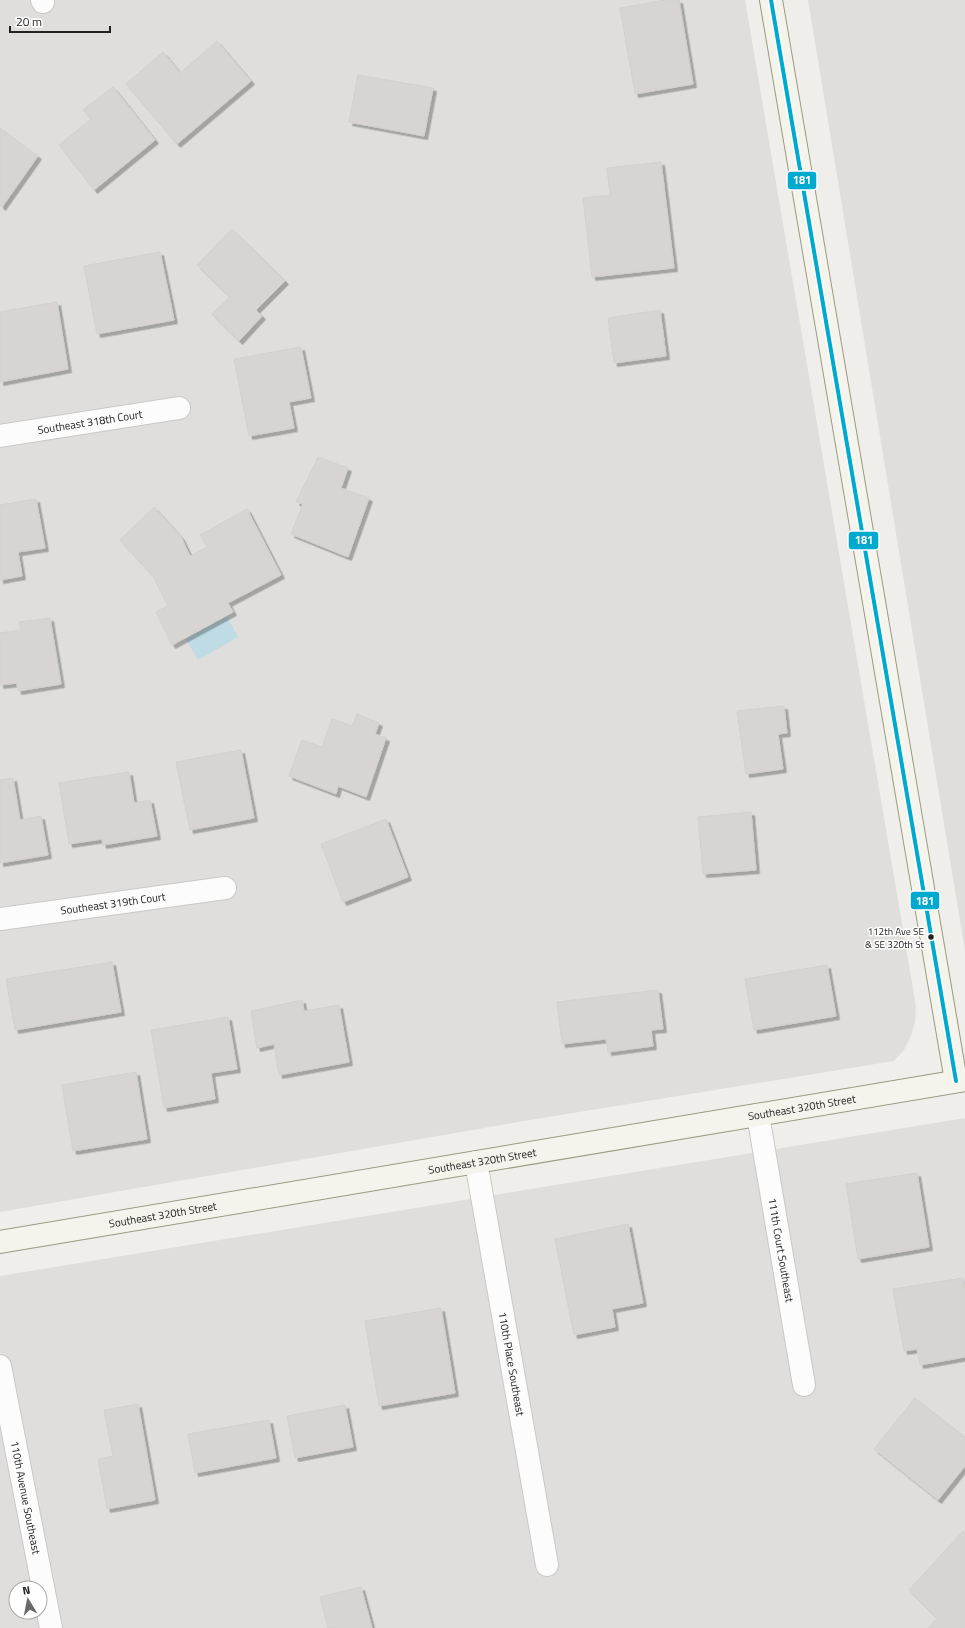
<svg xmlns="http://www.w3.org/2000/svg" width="965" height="1628" viewBox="0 0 965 1628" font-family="'Titillium Web',sans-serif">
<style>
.residential{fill:#dfdedc;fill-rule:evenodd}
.water{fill:#bfdbe3}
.building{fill:#d7d4d2;stroke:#d3d0cc;filter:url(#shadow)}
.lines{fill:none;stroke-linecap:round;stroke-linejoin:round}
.street-casing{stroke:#c9c8c7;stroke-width:24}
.secondary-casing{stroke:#999a82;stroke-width:24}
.street{stroke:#fdfcfc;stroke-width:22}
.secondary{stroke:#f4f4ed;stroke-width:22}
.bus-1-casing{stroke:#fff;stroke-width:7}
.bus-1{stroke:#00a9ce;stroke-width:4}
.bus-dot{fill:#222;stroke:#fff;stroke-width:1.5}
.labels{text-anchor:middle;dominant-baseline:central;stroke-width:3;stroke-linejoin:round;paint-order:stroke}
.bus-label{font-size:10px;fill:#222;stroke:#fff;text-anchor:end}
.street-label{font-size:11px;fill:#222;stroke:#fff}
.line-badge{stroke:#fff;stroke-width:1.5}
.badge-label{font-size:11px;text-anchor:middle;font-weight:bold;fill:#fff}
</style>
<defs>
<filter id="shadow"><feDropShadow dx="3.5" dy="3.5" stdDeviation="0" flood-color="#0004"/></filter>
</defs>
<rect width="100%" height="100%" fill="#f0eeeb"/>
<!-- residential -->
<g class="residential">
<polygon points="0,0 745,0 916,1006 915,1022 911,1036 904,1050 894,1061 530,1120 0,1212"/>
<polygon points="808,0 965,0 965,951"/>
<path d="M965,1118v510h-965v-352zM16,1588h24v24h-24z"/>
</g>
<!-- water -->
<polygon class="water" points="227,616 238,637 198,660 186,639"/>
<!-- building -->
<g class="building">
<polygon points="665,0 679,0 693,84 635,94 620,8"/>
<polygon points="217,41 251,81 177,144 126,84 163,52 180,73"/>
<polygon points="358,75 433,88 424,136 349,122"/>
<polygon points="113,87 155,140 94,190 59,145 91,119 83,110"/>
<polygon points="0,128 38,156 2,207 0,205"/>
<polygon points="661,162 674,268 592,277 583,198 610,195 607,168"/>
<polygon points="232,229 285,281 256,310 262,316 239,341 212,314 230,297 197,265"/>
<polygon points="160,252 174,320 97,334 84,266"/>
<polygon points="57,302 68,369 0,382 0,312"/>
<polygon points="660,310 666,356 614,363 608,318"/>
<polygon points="301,347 311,398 289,402 294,428 249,436 234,359"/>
<polygon points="318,457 348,468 341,488 369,498 348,557 291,534 303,504 296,502"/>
<polygon points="36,499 45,548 18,552 22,576 0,580 0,505"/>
<polygon points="154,507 181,537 190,556 207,547 200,535 247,509 281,575 228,603 233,612 172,645 156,612 168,606 153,576 120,540"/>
<polygon points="50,618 61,684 18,691 17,683 0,685 0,633 21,630 19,622"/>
<polygon points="784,706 787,733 778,734 783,769 746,774 737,711"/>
<polygon points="357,714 379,723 375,734 386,738 366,797 338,786 336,794 289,776 302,740 322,747 332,719 352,726"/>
<polygon points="241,750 254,818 190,830 176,762"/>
<polygon points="129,772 134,803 150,800 157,836 103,845 102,839 69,844 59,783"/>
<polygon points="13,778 20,820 41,816 48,855 0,863 0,780"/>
<polygon points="751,812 756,870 703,874 698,817"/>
<polygon points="386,819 408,877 343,902 321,844"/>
<polygon points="112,962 121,1012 15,1030 6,979"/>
<polygon points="827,965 836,1016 754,1030 745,979"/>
<polygon points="658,990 663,1029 651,1030 653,1046 608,1052 606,1039 562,1044 557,1002"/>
<polygon points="302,1000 304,1011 339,1005 349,1062 279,1075 274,1044 257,1048 251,1011"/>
<polygon points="228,1017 237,1069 211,1073 215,1099 164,1108 151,1030"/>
<polygon points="136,1072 147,1139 73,1151 62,1085"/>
<polygon points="917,1173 929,1247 858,1259 846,1184"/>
<polygon points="628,1224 643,1303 612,1309 615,1327 574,1335 555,1239"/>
<polygon points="963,1278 965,1288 965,1357 920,1365 917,1349 904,1351 893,1289"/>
<polygon points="441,1308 455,1393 379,1406 365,1321"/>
<polygon points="915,1398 965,1437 965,1466 938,1500 874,1449"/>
<polygon points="138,1404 155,1500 107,1509 98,1459 113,1456 104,1410"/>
<polygon points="345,1405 353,1447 295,1458 287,1416"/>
<polygon points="269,1420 276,1458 195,1473 188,1434"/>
<polygon points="963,1531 965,1533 965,1628 928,1628 937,1618 909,1590"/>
<polygon points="361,1587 372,1628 328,1628 320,1597"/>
</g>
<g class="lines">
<defs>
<g id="street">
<polyline points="42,0 43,2"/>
<path id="s1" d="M0,436l179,-28"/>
<path id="s2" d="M0,919l225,-31"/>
<path id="s3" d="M758,1115l46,270"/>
<path id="s4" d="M476,1162l71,403"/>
<path id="s5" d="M0,1366l51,262"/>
</g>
<g id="secondary">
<polyline points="771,0 956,1081"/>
<path id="s6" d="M0,1242l965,-162"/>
</g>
</defs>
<!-- street casing -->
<use href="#street" class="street-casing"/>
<!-- secondary casing -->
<use href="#secondary" class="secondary-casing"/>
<!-- street -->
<use href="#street" class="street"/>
<!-- secondary -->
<use href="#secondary" class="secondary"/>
<defs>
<polyline id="bus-1" points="771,0 956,1081"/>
</defs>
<!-- bus-1 casing -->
<use href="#bus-1" class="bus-1-casing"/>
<!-- bus-1 -->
<use href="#bus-1" class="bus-1"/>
</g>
<!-- markers -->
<circle class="bus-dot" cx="931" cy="937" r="3.5"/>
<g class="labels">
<!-- bus labels -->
<g class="bus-label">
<text x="924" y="931">112th Ave SE<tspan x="924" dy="13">&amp; SE 320th St</tspan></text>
</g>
<!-- street labels -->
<g class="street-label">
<text stroke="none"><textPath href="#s1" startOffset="91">Southeast 318th Court</textPath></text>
<text stroke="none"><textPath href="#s2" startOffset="114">Southeast 319th Court</textPath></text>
<text stroke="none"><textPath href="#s6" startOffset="813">Southeast 320th Street</textPath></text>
<text stroke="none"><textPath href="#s6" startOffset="489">Southeast 320th Street</textPath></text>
<text stroke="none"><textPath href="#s6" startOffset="165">Southeast 320th Street</textPath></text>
<text stroke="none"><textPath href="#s3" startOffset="137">111th Court Southeast</textPath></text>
<text stroke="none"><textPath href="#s4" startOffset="205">110th Place Southeast</textPath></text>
<text stroke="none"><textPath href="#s5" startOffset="134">110th Avenue Southeast</textPath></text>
</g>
</g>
<g class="line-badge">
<rect x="787" y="171" width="30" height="19" rx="4" fill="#00a9ce"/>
<rect x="848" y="531" width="31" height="19" rx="4" fill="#00a9ce"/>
<rect x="910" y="891" width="30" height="19" rx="4" fill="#00a9ce"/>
</g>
<g class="badge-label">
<text x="802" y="184">181</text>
<text x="864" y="544">181</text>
<text x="925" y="905">181</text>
</g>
<!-- north arrow -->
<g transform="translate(28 1600) rotate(350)"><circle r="19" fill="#ffffff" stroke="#a7a7a7"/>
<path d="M0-3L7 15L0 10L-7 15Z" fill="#6a6968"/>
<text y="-6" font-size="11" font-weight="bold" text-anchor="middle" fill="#222222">N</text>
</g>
<!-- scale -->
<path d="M10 26v6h100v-6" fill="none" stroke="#222222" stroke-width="2"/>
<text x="16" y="26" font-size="12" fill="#222222" stroke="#ffffff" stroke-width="3" paint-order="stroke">20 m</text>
</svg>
